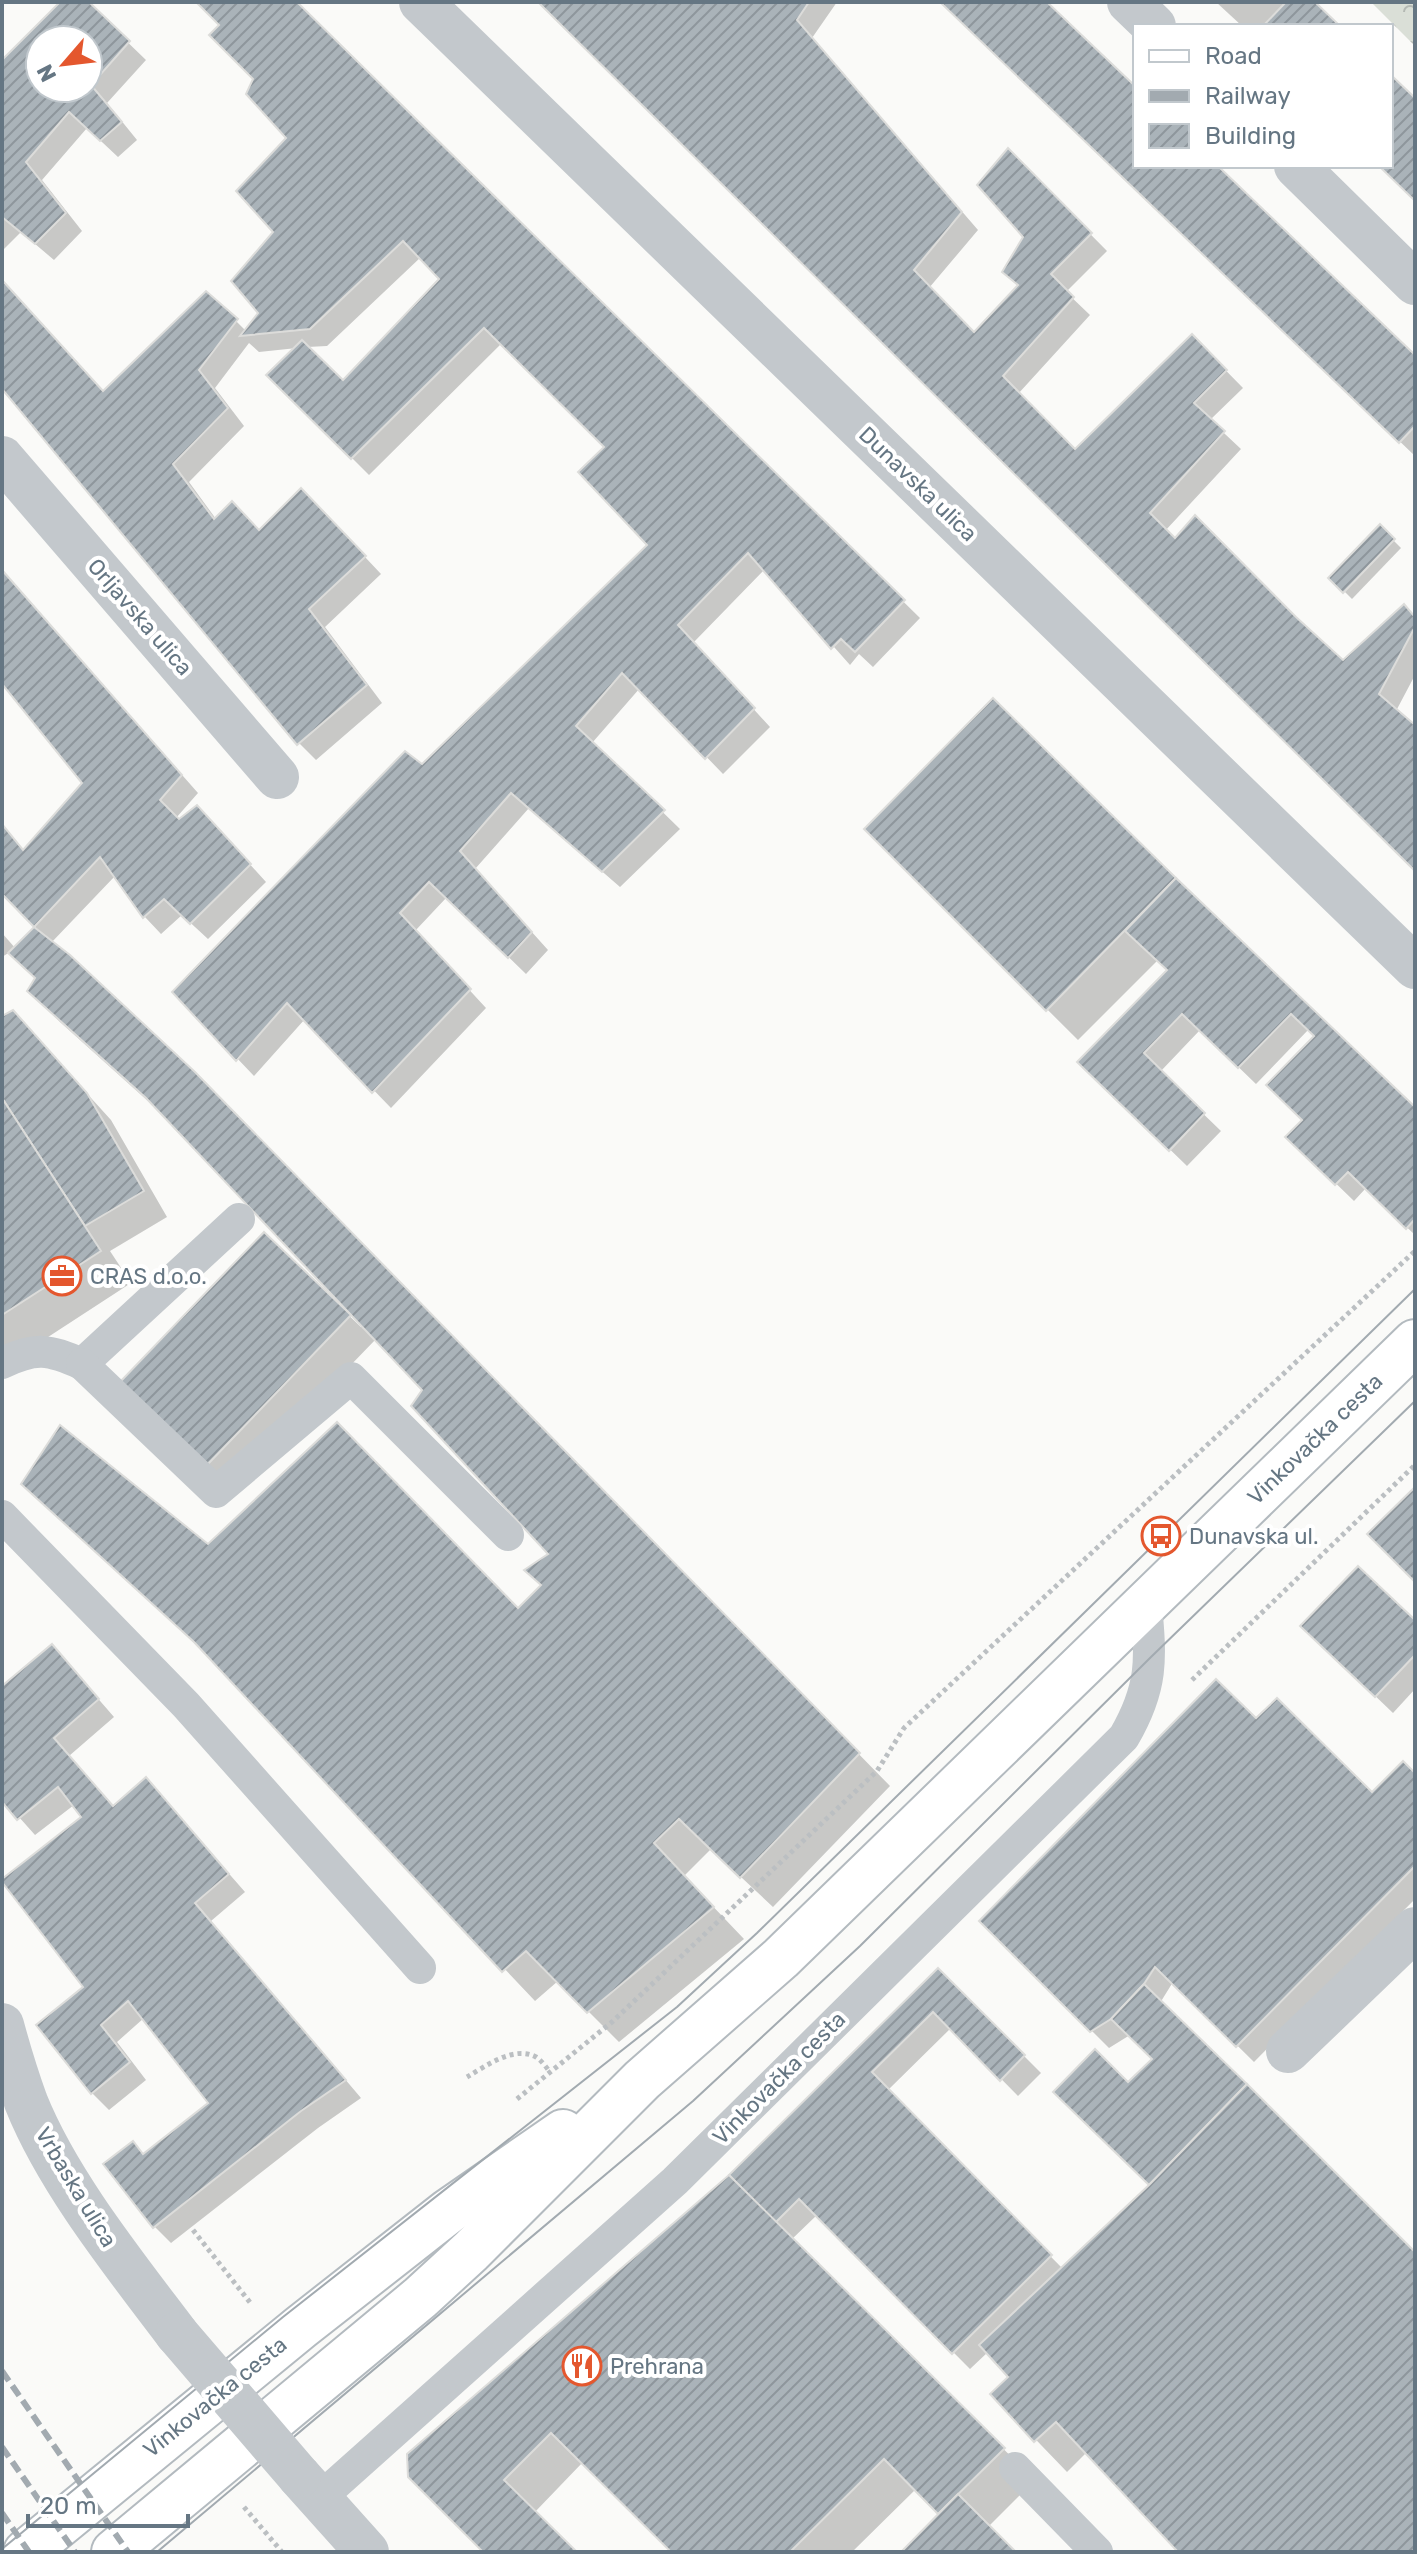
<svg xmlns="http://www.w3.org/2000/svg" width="1417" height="2554" viewBox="0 0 1417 2554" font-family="Rubik,sans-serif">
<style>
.forest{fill:url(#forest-crowns)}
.shadow{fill:#0003;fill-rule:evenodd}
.building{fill:url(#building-hatch);stroke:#dcdcda;stroke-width:2;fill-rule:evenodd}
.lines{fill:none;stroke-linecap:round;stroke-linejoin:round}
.secondary-casing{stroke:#b3babf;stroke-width:48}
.path{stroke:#bbbfc2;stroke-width:5;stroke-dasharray:4 4;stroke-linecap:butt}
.lane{stroke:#c3c8cc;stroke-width:32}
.street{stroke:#c3c8cc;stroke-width:44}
.secondary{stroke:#fff;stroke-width:44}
.tram{stroke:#a2aab0;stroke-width:2}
.rail{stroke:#a2aab0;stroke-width:6;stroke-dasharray:12 6;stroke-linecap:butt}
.street-bridge{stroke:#c3c8cc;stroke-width:44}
.labels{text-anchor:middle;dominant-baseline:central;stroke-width:8;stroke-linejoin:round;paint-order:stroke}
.street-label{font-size:22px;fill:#657683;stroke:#fff}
.poi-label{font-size:22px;fill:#657683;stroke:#fff;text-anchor:start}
</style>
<defs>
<pattern id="forest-crowns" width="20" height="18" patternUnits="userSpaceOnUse" patternTransform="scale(2)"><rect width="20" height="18" fill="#dadfd7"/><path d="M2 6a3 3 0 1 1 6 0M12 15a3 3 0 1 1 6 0" fill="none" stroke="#b4b9b4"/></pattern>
<pattern id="building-hatch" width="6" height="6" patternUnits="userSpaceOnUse" patternTransform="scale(2)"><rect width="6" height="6" fill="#aab3b9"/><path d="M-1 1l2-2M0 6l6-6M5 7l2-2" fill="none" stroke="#8e969c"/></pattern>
</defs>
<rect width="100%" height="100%" fill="#fafaf8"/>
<!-- forest -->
<polygon class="forest" points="1371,2 1415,2 1415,46"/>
<!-- shadow -->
<g class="shadow">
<path d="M62,2h24l60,58 -39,43 30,37 -19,17 -31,-29 -45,52 40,51 -28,29 -33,-28 -19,19v-188zM40,40h48v48h-48z"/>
<path d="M198,2h96l626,616 -47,49 -14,-13 -9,11 -85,-96 -72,74 77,84 -47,47 -83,-86 -48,55 88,86 -60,58 -91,-79 -54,61 73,81 -22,24 -79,-77 -32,34 71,77 -95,100 -86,-89 -51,57 -80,-84 248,-225 228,-222 -44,-98 -104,-104 -133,132 -100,-100 28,-27 -38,4 -10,-9 -34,45 29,38 -55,56 27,37 43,13 59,-25 63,67 -56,53 57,76 -66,57 -17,-17 -297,-357v-105l102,112 132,-72 10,10 14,-18 16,-81 12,-94 -66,-113zM421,257l20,22 -98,104 -36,-36 20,-1z"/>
<polygon points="541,2 837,2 812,38 978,230 929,288 974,335 1019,287 1004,272 1026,237 1008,151 1107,251 1066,292 1090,315 1018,394 1076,452 1192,336 1243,388 1210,420 1241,449 1165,531 1175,540 1297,621 1343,662 1415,618 1415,675 1396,711 1415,728 1415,868"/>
<polygon points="941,2 1044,2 1135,89 1135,166 1215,166 1415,358 1415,456"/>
<polygon points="1216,2 1312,2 1337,26 1242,26"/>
<polygon points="1380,527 1401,548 1352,599 1331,578"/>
<polygon points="2,571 198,793 176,818 179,821 214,825 266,882 208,939 182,915 161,934 145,917 115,876 51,943 226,1106 890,1786 773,1907 711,1849 684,1876 744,1939 619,2042 558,1981 535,2001 213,1660 23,1484 208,1547 518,1610 543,1586 551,1554 425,1390 376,1339 232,1488 148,1407 265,1235 361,1327 363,1325 168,1119 60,1022 29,991 36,979 10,952 2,957 2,933 16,949 36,927 2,891 2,824 25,852 85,783 2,681"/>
<polygon points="993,701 1415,1110 1415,1235 1366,1188 1354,1201 1288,1137 1304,1120 1317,1037 1309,1029 1256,1084 1200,1030 1160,1072 1221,1131 1187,1166 1080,1062 1169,970 1158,960 1078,1040 866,829"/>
<polygon points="13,1012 111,1120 167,1217 110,1251 131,1283 2,1367 2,1013 4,1017"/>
<polygon points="1415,1623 1415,1689 1393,1713 1320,1643"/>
<polygon points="68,1664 114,1717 69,1756 114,1808 162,1797 245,1892 211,1921 361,2098 318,2128 171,2243 154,2226 132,2143 144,2155 210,2103 144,2018 117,2042 146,2080 109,2110 92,2093 86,1988 84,1817 74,1805 35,1835 2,1798 2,1686"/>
<polygon points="1256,1721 1372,1795 1415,1775 1415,1899 1254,2062 1173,1982 1160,2003 1415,2255 1415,2552 1181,2552 1087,2452 1067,2472 992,2394 1011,2377 988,2352 970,2369 817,2215 791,2240 1035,2480 988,2527 1013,2552 904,2552 941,2514 916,2489 852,2552 673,2552 583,2462 534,2513 574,2552 486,2552 410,2477 732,2176 938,1970 1041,2073 1018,2096 951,2028 887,2091 1063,2269 1152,2186 1128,2084 1154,2059 1130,2035 1109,2048 982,1921"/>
</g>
<!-- building -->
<g class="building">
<path d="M60,2h29l41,39 -39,44 31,37 -22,19 -31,-29 -43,50 40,51 -31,31 -33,-27v-157zM40,40h48v48h-48z"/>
<polygon points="196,2 297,2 905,600 855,652 841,639 831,649 748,553 678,625 755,708 705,759 622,673 576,726 665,810 602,872 511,793 460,851 532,932 508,958 429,882 400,913 471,989 372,1093 287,1003 236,1061 172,992 405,751 422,764 647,545 578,472 604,447 484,328 351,459 266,375 302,340 343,380 439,279 403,241 310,329 240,336 258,313 231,281 273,232 236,191 286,138 246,94 253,79 209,35 219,25"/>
<polygon points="538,2 809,2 797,20 962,212 914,270 974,332 1018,285 1002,272 1023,237 977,185 1008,148 1092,233 1051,274 1074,297 1003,376 1075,449 1192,334 1227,370 1194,403 1225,431 1150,513 1175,538 1195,515 1296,617 1343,660 1404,604 1415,617 1415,627 1379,694 1415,725 1415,871"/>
<polygon points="940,2 1047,2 1135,86 1135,166 1218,166 1415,355 1415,426 1399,443"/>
<polygon points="1286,2 1315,2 1340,26 1263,26"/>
<polygon points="1391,75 1415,98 1415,201 1379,166 1391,166"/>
<polygon points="2,280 103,391 206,291 238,319 199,370 228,408 173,464 214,519 232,501 259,530 301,488 366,556 309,609 367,685 297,745 2,389"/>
<polygon points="1380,524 1395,539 1343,593 1328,578"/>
<polygon points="2,570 182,775 160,800 179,819 197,805 251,864 190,924 164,899 143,918 100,857 34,927 2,894 2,824 23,850 82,783 2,684"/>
<polygon points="993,698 1176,878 1046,1011 864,829"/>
<polygon points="1176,878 1415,1107 1415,1219 1406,1229 1348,1172 1335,1185 1285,1137 1302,1120 1266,1085 1314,1036 1291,1014 1238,1068 1182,1014 1144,1053 1205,1113 1169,1151 1077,1062 1167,970 1125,931"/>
<polygon points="34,927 70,955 195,1072 860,1753 740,1878 679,1819 654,1843 714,1907 587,2013 526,1951 502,1972 194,1642 21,1484 60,1425 208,1544 337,1422 518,1608 541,1585 524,1570 548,1554 411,1406 422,1390 146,1098 27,991 35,978 8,953"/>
<polygon points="13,1010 87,1093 144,1191 85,1226 2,1098 2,1016"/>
<polygon points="2,1098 101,1251 2,1315"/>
<polygon points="264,1232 351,1315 207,1465 120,1382"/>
<polygon points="1415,1487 1415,1582 1367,1534"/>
<polygon points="1358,1566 1415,1620 1415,1655 1375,1697 1300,1626"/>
<polygon points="52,1644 99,1699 54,1738 113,1806 146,1777 229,1874 195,1903 346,2080 301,2111 153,2228 103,2164 133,2141 143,2154 208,2103 128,2001 101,2025 130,2062 91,2094 36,2025 83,1987 2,1882 2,1879 81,1817 58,1787 17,1820 2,1802 2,1686"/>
<polygon points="1216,1679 1256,1718 1277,1698 1372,1792 1403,1761 1415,1773 1415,1866 1236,2047 1155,1967 1144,1984 1111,2019 1090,2032 979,1921"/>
<polygon points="938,1968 1025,2055 1000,2081 933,2012 872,2072 1052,2255 952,2354 799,2199 775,2223 729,2175"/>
<polygon points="1144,1984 1247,2084 1149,2185 1053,2092 1095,2049 1128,2082 1152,2059 1111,2019"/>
<polygon points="1247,2084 1415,2252 1415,2552 1178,2552 1056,2422 1034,2442 990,2394 1008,2377 979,2345 1149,2185"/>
<polygon points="729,2175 1005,2448 938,2514 884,2459 790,2552 671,2552 551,2433 504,2480 577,2552 483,2552 408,2477 407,2454"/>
<polygon points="958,2494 1016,2552 901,2552"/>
</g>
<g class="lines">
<defs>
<g id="secondary">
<polyline points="26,2552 301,2327 449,2211 563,2132"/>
<polyline points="114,2552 421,2297 471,2251 642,2080 781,1958 1415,1342"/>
</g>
</defs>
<!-- secondary casing -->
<use href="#secondary" class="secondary-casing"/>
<!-- path -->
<g class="path">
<polyline points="1192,1680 1415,1465"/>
<path d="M467,2077c19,-11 47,-32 69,-20 5,3 10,10 14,15"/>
<polyline points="517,2099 612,2022 877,1771 904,1728 1415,1251"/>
<polyline points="193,2230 252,2305"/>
<polyline points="244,2507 282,2552"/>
</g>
<!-- lane -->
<g class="lane">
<path d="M2,1363c34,-16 46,-14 80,1l157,-145"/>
<polyline points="82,1364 216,1492 351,1378 508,1535"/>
<polyline points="2,1516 186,1705 420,1968"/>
<polyline points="1015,2468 1097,2552"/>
<path d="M320,2498l355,-317 449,-444c29,-50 27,-77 22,-133"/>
</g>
<!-- street -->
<g class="street">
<polyline points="421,2 1415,967"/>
<polyline points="1129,2 1154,26"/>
<polyline points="1296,166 1415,283"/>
<polyline points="2,458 277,777"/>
<path d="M2,2025c7,26 15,52 24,77 32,80 99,163 151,232"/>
<polyline points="1288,2051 1415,1929"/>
<polyline points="299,2476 367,2552"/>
</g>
<!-- secondary -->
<use href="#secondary" class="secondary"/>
<!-- tram -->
<g class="tram">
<polyline points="2,2549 283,2317 677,2007 757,1933 1415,1289"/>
<polyline points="157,2552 693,2101 860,1946 1151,1657 1415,1401"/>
</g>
<!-- rail -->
<g class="rail">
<polyline points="2,2371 128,2552"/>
<polyline points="2,2447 75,2552"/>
<polyline points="2,2513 29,2552"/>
</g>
<!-- street-bridge -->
<polyline class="street-bridge" points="177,2334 299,2476"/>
</g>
<!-- icons -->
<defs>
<symbol id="office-ring" viewBox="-11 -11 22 22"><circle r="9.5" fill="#fff" stroke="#e4572e" stroke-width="1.5"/><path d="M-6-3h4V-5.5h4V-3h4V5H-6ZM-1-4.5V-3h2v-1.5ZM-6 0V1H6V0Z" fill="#e4572e"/></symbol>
<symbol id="bus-ring" viewBox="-11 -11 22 22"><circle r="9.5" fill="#fff" stroke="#e4572e" stroke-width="1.5"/><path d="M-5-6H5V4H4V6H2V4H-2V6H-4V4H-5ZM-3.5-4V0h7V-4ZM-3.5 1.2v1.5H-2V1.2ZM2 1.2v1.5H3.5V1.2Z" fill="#e4572e"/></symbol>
<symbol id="restaurant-ring" viewBox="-11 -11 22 22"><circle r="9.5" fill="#fff" stroke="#e4572e" stroke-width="1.5"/><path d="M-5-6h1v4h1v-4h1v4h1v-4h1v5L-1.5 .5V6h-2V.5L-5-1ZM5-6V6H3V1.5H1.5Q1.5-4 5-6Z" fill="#e4572e"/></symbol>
</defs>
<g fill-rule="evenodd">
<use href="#office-ring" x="40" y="1254" width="44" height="44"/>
<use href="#bus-ring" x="1139" y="1514" width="44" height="44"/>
<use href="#restaurant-ring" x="560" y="2344" width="44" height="44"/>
</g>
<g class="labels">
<!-- street labels -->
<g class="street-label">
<text transform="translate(918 484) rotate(44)">Dunavska ulica</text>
<text transform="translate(140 617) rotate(49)">Orljavska ulica</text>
<text transform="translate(1315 1439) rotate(-44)">Vinkovačka cesta</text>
<text transform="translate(779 2078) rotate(-45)">Vinkovačka cesta</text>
<text transform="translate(76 2187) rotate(59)">Vrbaska ulica</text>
<text transform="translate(215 2397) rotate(-39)">Vinkovačka cesta</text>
</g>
<!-- poi labels -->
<g class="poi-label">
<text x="90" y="1276">CRAS d.o.o.</text>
<text x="1189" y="1536">Dunavska ul.</text>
<text x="610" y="2366">Prehrana</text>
</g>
</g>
<!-- border -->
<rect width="1417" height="2554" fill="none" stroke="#657683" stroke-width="8"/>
<!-- legend -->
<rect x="1133" y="24" width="260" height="144" fill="#ffffff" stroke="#c1c8cd" stroke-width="2"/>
<rect x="1149" y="50" width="40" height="12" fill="#ffffff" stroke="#c1c8cd" stroke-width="2"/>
<text x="1205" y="64" font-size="24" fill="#657683">Road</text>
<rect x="1149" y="90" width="40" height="12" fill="#a2aab0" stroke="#c1c8cd" stroke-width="2"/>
<text x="1205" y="104" font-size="24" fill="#657683">Railway</text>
<rect x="1149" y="124" width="40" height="24" fill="url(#building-hatch)" stroke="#c1c8cd" stroke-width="2"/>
<text x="1205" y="144" font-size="24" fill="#657683">Building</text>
<!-- north arrow -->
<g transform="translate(64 64) rotate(242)"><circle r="38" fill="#ffffff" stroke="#c1c8cd" stroke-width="2"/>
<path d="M0-6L14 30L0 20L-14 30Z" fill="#e4572e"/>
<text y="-12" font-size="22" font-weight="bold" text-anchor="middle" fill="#657683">N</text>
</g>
<!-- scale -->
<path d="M28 2514v12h160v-12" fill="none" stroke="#657683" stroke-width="4"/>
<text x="40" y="2514" font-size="24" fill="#657683" stroke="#ffffff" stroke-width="6" paint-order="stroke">20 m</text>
</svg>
